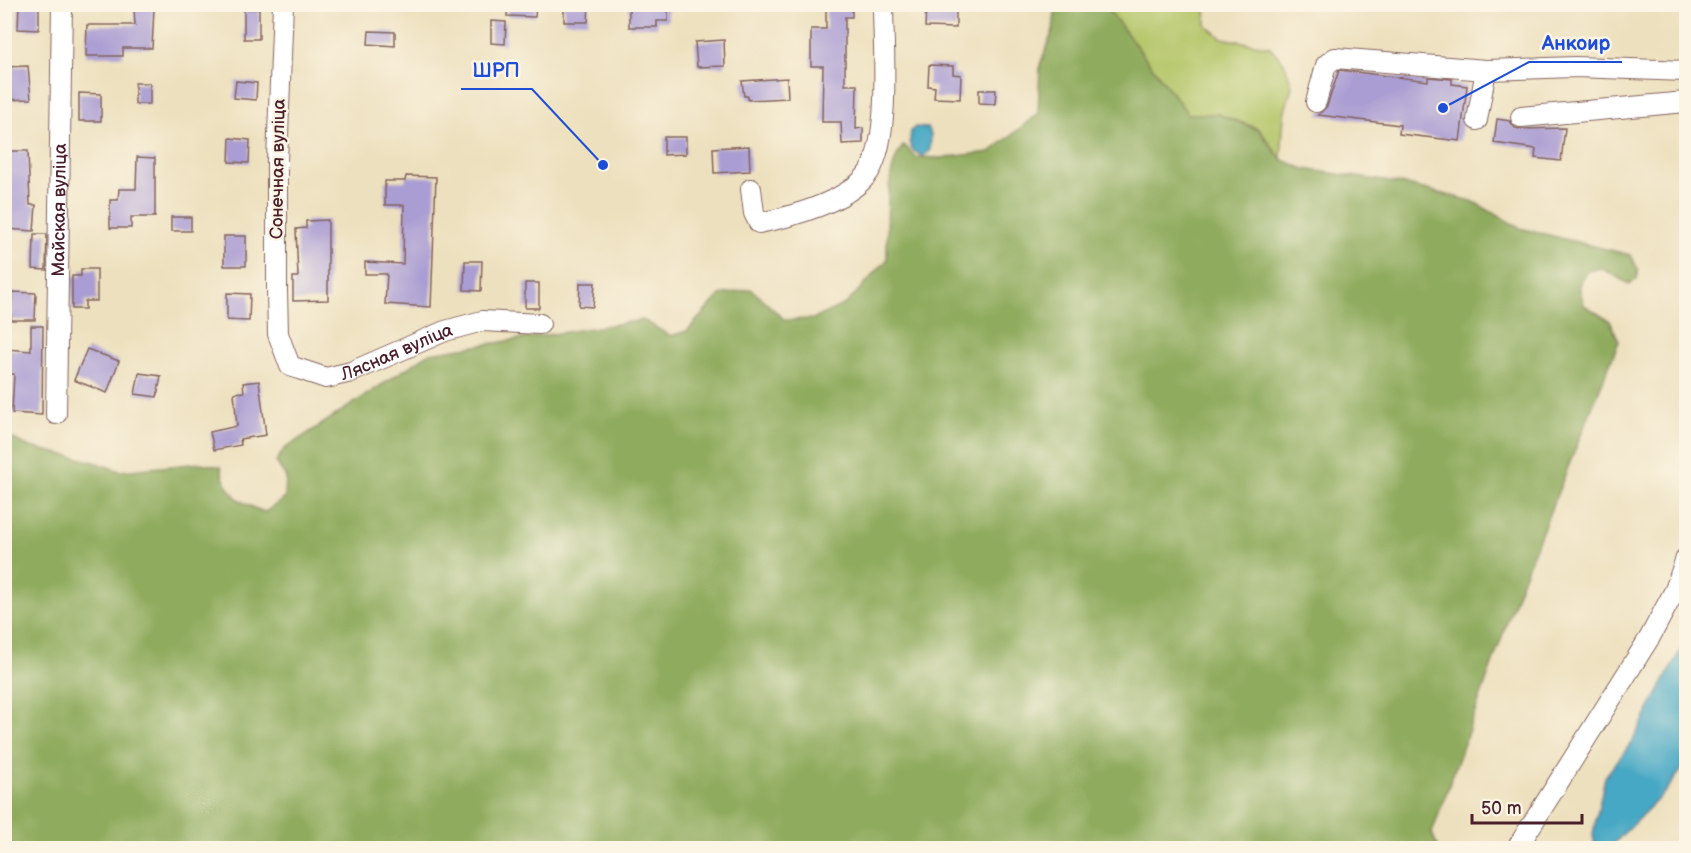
<svg xmlns="http://www.w3.org/2000/svg" width="1691" height="853" viewBox="0 0 1691 853" font-family="'Balsamiq Sans',sans-serif">
<style>
.green{fill:#b4c669;stroke:#7f724a;stroke-width:1.5}
.forest{fill:#8fab5d;stroke:#6c6544;stroke-width:1.5}
.water{fill:#46a8c5;stroke:#486478;stroke-width:1.5}
.building{fill:#aa9dd3}
.lines{fill:none;stroke-linecap:round;stroke-linejoin:round}
.minor-casing{stroke:#83635e;stroke-width:22}
.minor{stroke:#fff;stroke-width:20}
.labels{text-anchor:middle;dominant-baseline:central;stroke-width:5;stroke-linejoin:round;paint-order:stroke}
.street-label{font-size:18px;fill:#4a1f2b;stroke:#fcf5e5}
.leader{fill:none;stroke:#1d4ed8;stroke-width:2}
.callout-dot{fill:#1d4ed8;stroke:#fcf5e5;stroke-width:2}
.callout-label{font-size:20px;text-anchor:middle;font-weight:bold;fill:#1d4ed8;stroke:#fcf5e5;stroke-width:5;stroke-linejoin:round;paint-order:stroke}
</style>
<rect width="100%" height="100%" fill="#fcf5e5"/>
<filter id="ink" filterUnits="userSpaceOnUse"><feTurbulence type="fractalNoise" baseFrequency=".0167" numOctaves="2"/><feDisplacementMap in="SourceGraphic" scale="12" xChannelSelector="R" yChannelSelector="G"/><feConvolveMatrix kernelMatrix="1 2 1 2 8 2 1 2 1" color-interpolation-filters="sRGB"/></filter>
<filter id="wash" filterUnits="userSpaceOnUse"><feTurbulence type="fractalNoise" baseFrequency=".008" numOctaves="4" result="noise"/><feDisplacementMap in="SourceGraphic" scale="24" xChannelSelector="R" yChannelSelector="G"/><feGaussianBlur stdDeviation="1.35" result="paint"/><feColorMatrix in="noise" values="0 0 0 0 0 0 0 0 0 0 0 0 0 0 0 0 0 1.4 0 .05"/><feComposite in="paint" operator="in"/></filter>
<g filter="url(#wash)">
<rect width="100%" height="100%" fill="#ede0be"/>
<!-- green -->
<polygon class="green" points="1105,5 1205,5 1206,25 1222,38 1270,47 1285,64 1292,87 1284,114 1281,159 1259,129 1218,114 1188,114"/>
<!-- forest -->
<path class="forest" d="M1056,5h49l83,109h30l41,16 22,29 23,10 99,15 69,17 48,27 110,27 8,14 -1,10 -8,5 -28,-16 -14,3 -8,15 5,19 26,16 9,20 -99,245 -88,247 6,15h-1433v-413l25,12 61,14 29,10 81,-8 20,4c4,27 20,37 44,45l20,-14 1,-21 -10,-15 8,-13 146,-96 213,-33 27,16 17,-5 33,-36 31,-6 34,31 28,-1 34,-16 40,-43c1,-31 -4,-92 17,-115l12,12 24,1 50,-6 48,-38 2,-49 13,-35z"/>
<!-- water -->
<g class="water">
<path d="M915,127l13,1 3,7 -1,16 -7,5c-14,-5 -14,-12 -12,-25z"/>
<polygon points="1686,639 1686,764 1664,793 1609,848 1595,848 1593,834 1605,777 1632,742"/>
</g>
<g id="blocks">
<!-- building -->
<g class="building">
<polygon points="19,4 39,4 39,30 18,29"/>
<polygon points="508,4 536,4 535,17 507,16"/>
<polygon points="564,4 589,4 588,22 564,22"/>
<polygon points="629,4 668,4 668,21 657,21 657,27 629,27"/>
<polygon points="826,4 852,4 852,17 845,17 845,85 857,85 856,129 863,128 863,143 842,144 841,122 822,122 823,66 811,66 811,29 826,29"/>
<polygon points="926,7 956,8 956,28 925,27"/>
<polygon points="134,9 154,9 152,48 123,48 123,56 86,56 87,25 135,25"/>
<rect x="244" y="9" width="15" height="30"/>
<polygon points="491,21 506,22 505,44 491,43"/>
<polygon points="369,31 395,32 395,46 368,44"/>
<polygon points="724,40 725,66 697,67 695,42"/>
<polygon points="929,65 953,66 953,74 961,75 960,99 934,98 935,87 928,86"/>
<polygon points="28,66 31,99 4,100 4,67"/>
<polygon points="1339,70 1428,81 1428,77 1452,79 1452,84 1467,86 1460,141 1399,134 1400,125 1318,115 1327,106"/>
<polygon points="787,78 788,98 748,100 748,96 744,96 742,81"/>
<polygon points="236,81 257,83 256,100 234,98"/>
<rect x="135" y="83" width="15" height="21"/>
<polygon points="979,90 996,90 995,104 979,103"/>
<polygon points="79,93 101,94 101,121 79,121"/>
<polygon points="1497,119 1510,121 1515,128 1521,129 1565,128 1561,161 1535,158 1536,149 1494,143"/>
<polygon points="664,137 686,137 686,154 664,155"/>
<polygon points="230,138 250,140 249,163 229,162"/>
<polygon points="749,146 750,171 714,173 713,148"/>
<polygon points="4,151 28,151 30,205 36,205 34,231 6,229 9,184 4,183"/>
<polygon points="137,157 155,158 155,217 131,217 131,228 110,228 110,200 118,200 119,189 136,189"/>
<polygon points="406,176 436,177 431,307 385,304 387,274 365,274 365,262 403,264 404,205 385,205 385,181 405,181"/>
<rect x="171" y="217" width="20" height="14"/>
<polygon points="328,220 328,300 293,301 293,277 298,277 296,229 306,228 306,221"/>
<polygon points="34,234 47,234 46,270 33,269"/>
<rect x="224" y="236" width="22" height="30"/>
<polygon points="465,261 482,261 481,291 464,290"/>
<polygon points="81,269 97,269 97,301 85,301 85,309 72,309 72,276 81,276"/>
<rect x="525" y="283" width="14" height="25"/>
<polygon points="580,283 595,283 593,307 579,306"/>
<polygon points="12,292 36,293 35,320 11,320"/>
<polygon points="227,293 250,294 249,321 227,320"/>
<polygon points="31,326 43,326 42,415 12,413 14,374 4,374 6,349 31,351"/>
<polygon points="87,349 119,361 107,393 74,380"/>
<polygon points="139,373 161,376 157,397 135,394"/>
<polygon points="259,381 266,435 240,439 241,445 214,450 210,432 237,426 234,393 244,392 243,383"/>
</g>
</g>
</g>
<g filter="url(#ink)">
<use href="#blocks" fill-opacity="0" stroke="#83635e" stroke-width="1.5"/>
<g class="lines">
<defs>
<g id="minor">
<path id="s1" d="M283,4l-6,157v129l1,44 12,32 36,12 25,-6 94,-41 37,-10 58,3"/>
<polyline points="1316,102 1326,65 1335,58 1486,70 1575,67 1686,71"/>
<polyline points="1521,117 1686,102"/>
<polyline points="1477,120 1486,70"/>
<path d="M751,189l3,24 5,10c32,-6 86,-21 107,-47 26,-31 17,-130 17,-172"/>
<path id="s2" d="M56,414l6,-410"/>
<polyline points="1517,848 1650,637 1675,590 1686,558"/>
</g>
</defs>
<!-- minor casing -->
<use href="#minor" class="minor-casing"/>
<!-- minor -->
<use href="#minor" class="minor"/>
</g>
</g>
<g class="labels">
<!-- street labels -->
<g class="street-label">
<text transform="translate(278 169) rotate(-89)">Сонечная вуліца</text>
<text stroke="none"><textPath href="#s2" startOffset="204">Майская вуліца</textPath></text>
<text stroke="none"><textPath href="#s1" startOffset="478">Лясная вуліца</textPath></text>
</g>
</g>
<!-- callouts -->
<path class="leader" d="M1443 108L1529 62H1622M603 165L532 89H461"/>
<g class="callout-dot">
<circle cx="1443" cy="108" r="6"/>
<circle cx="603" cy="165" r="6"/>
</g>
<g class="callout-label">
<text x="1576" y="50">Анкоир</text>
<text x="496" y="77">ШРП</text>
</g>
<!-- margin -->
<rect width="1691" height="853" fill="none" stroke="#fcf5e5" stroke-width="24"/>
<!-- scale -->
<path d="M1472 814v9h110v-9" fill="none" stroke="#4a1f2b" stroke-width="3"/>
<text x="1481" y="814" font-size="18" fill="#4a1f2b" stroke="#fcf5e5" stroke-width="4.5" paint-order="stroke">50 m</text>
</svg>
